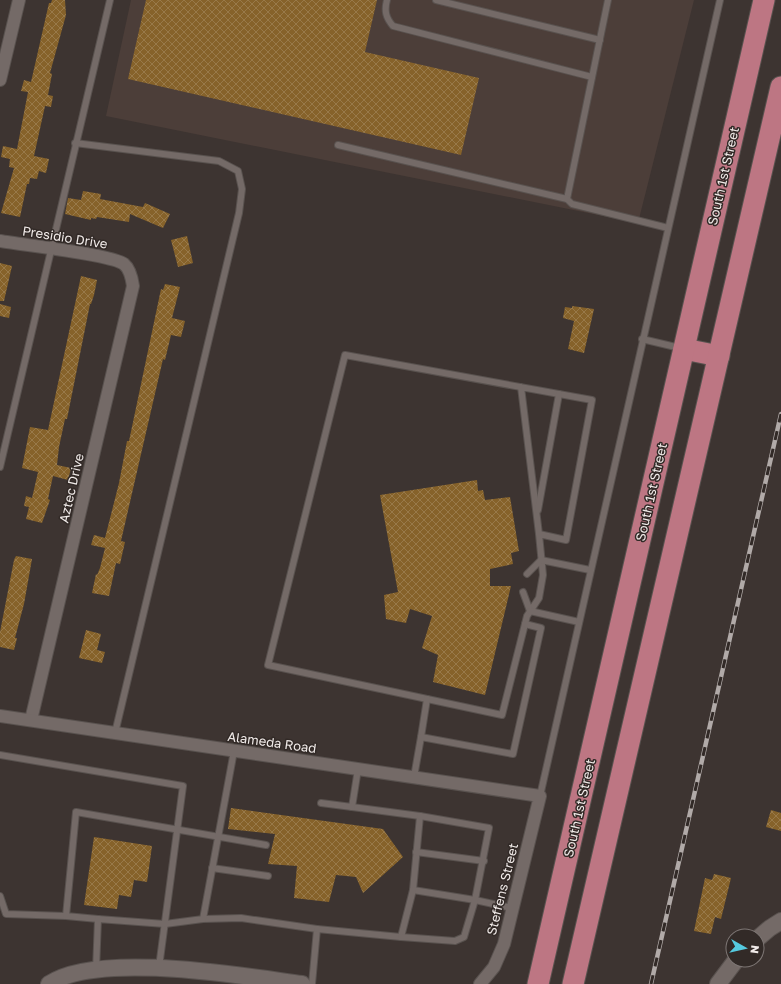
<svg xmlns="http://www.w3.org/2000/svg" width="781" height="984" viewBox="0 0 781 984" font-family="'Golos Text',sans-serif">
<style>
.built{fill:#4c3e39}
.building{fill:url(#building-cross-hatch)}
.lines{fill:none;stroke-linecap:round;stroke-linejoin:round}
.lane-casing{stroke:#59524f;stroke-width:8}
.street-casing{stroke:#59524f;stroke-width:14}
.secondary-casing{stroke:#59524f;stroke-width:18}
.highway-casing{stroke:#59524f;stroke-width:23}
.lane{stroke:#746a67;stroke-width:6}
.street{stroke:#746a67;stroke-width:12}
.secondary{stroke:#746a67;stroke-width:16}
.highway{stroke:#bd7683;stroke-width:21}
.rail-casing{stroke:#b1aaa8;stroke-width:4.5}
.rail{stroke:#322a27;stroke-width:3;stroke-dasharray:9;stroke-linecap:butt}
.labels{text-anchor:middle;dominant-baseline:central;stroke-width:3;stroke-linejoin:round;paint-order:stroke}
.street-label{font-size:13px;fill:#f1ebe9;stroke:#322a27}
</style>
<defs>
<pattern id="building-cross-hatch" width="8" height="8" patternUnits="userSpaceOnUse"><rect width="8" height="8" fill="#86622a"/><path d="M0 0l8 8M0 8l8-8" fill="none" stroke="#987949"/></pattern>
</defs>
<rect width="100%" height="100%" fill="#3d3431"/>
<!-- built -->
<polygon class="built" points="131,0 694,0 638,223 106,116"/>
<!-- building -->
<g class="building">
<polygon points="52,0 65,0 66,15 50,73 52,74 48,95 53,96 51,107 45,106 34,156 49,159 46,173 39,171 37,179 30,178 29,184 27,184 20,217 1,213 14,168 9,167 10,159 1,157 3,146 17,149 28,92 21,91 24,80 31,82 49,3 51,3"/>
<polygon points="146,0 377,0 365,52 479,78 461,155 128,79"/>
<polygon points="83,191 101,194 100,199 143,207 145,203 170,214 163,228 130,214 129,222 97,217 96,219 91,218 91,220 65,214 68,198 81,200"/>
<polygon points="187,236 193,263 178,267 171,240"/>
<polygon points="0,263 12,266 4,301 0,301"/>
<polygon points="81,276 97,280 94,295 91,304 90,304 67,419 65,419 59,447 57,465 71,468 68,480 53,476 48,499 50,500 42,523 26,519 29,507 24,506 26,496 32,498 38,472 22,468 30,427 48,430"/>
<polygon points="165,284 180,287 172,318 185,321 181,337 171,335 165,360 163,359 121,541 125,542 120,564 116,563 109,596 92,593 96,574 97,575 100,568 105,548 91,545 94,535 105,538 119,483 127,441 129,441 161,289 163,290"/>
<polygon points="0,304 11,307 9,318 0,316"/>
<polygon points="572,306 594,309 584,353 568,349 574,321 563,318 565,307 572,308"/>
<polygon points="477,480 478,491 483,490 485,500 510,497 519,551 511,553 513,564 490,569 490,586 511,586 485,695 433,682 438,655 422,648 432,616 410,609 406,623 386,619 384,595 398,592 380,495"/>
<polygon points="16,556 32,559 24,604 15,638 17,638 14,650 0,647 0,632 14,560"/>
<polygon points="86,630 101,634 97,650 105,652 102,663 79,658"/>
<polygon points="231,808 383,829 403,857 363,893 356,877 336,875 329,902 294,898 297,866 268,864 275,834 228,829"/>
<polygon points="771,810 781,813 781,831 766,827"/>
<polygon points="94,837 152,846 147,882 134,880 131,897 119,895 117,909 84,905"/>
<polygon points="714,874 731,878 721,919 715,917 711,934 694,931 705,878 712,880"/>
</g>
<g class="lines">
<defs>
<g id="lane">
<path d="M387,0c-3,11 -1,18 6,26l199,51"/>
<polyline points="436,0 600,40"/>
<polyline points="608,0 567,199 572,204 668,228"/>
<polyline points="75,143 219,161 238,171 242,189 239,213 115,733"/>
<polyline points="338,145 567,199"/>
<polyline points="642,339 680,348"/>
<polyline points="521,387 539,534 566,540 592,400 345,355 268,665 502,715 527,616 539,598 543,575 539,534"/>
<polyline points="0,467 110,0"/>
<polyline points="538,510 559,394"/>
<polyline points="527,574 541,560 590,570"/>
<polyline points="523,592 530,611"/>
<polyline points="530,611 579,622"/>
<polyline points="421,737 427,699"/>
<polyline points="0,755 183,786 159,967"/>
<polyline points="358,769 352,807 420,816 413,890 475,900 512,908"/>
<polyline points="414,777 421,737 513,754 541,628 525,624"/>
<polyline points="540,796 720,0"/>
<polyline points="321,803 352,807"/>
<polyline points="416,852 484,861"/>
<polyline points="212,868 268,876"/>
<polyline points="0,896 6,914 66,916"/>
<polyline points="98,919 66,916 76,812 266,845"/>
<polyline points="203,919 241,918 317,929 312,984"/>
<polyline points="317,929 401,937 413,890"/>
<polyline points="401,937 455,941 464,937 475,900 489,828 420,816"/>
<polyline points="96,970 98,919 165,924 203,919 234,751"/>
</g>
<g id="street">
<polyline points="0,80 19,0"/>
<path d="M0,241c22,4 110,13 124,23 6,5 8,15 9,22l-102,434"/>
<polyline points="0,716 540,796 504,944 494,967 480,984"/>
</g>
<g id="secondary">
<polyline points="757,939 770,928 781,921"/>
<path d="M49,984c49,-33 193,-8 253,0"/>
<polyline points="718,984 736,960"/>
</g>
<g id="highway">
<polyline points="684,349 719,356"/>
<polyline points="538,984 764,0"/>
<polyline points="573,984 781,87"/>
</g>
</defs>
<!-- lane casing -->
<use href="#lane" class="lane-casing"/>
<!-- street casing -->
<use href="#street" class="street-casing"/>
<!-- secondary casing -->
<use href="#secondary" class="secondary-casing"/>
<!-- highway casing -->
<use href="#highway" class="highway-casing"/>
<!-- lane -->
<use href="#lane" class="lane"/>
<!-- street -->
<use href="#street" class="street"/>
<!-- secondary -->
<use href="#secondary" class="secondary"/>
<!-- highway -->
<use href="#highway" class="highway"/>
<defs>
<polyline id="rail" points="651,984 781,414"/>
</defs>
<!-- rail casing -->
<use href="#rail" class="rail-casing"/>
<!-- rail -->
<use href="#rail" class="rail"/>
</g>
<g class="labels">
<!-- street labels -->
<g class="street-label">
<text transform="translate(723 176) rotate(-77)">South 1st Street</text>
<text transform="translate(65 237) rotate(9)">Presidio Drive</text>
<text transform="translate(71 488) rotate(-77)">Aztec Drive</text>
<text transform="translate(651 492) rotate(-77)">South 1st Street</text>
<text transform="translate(272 742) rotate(8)">Alameda Road</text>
<text transform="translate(579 808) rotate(-77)">South 1st Street</text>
<text transform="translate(502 889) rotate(-76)">Steffens Street</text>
</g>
</g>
<!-- north arrow -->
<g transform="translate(745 948) rotate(98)"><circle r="19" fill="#322a27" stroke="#7e7775"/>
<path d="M0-3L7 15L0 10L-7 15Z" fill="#55cadf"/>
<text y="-6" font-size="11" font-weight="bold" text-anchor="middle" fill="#f1ebe9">N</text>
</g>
</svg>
